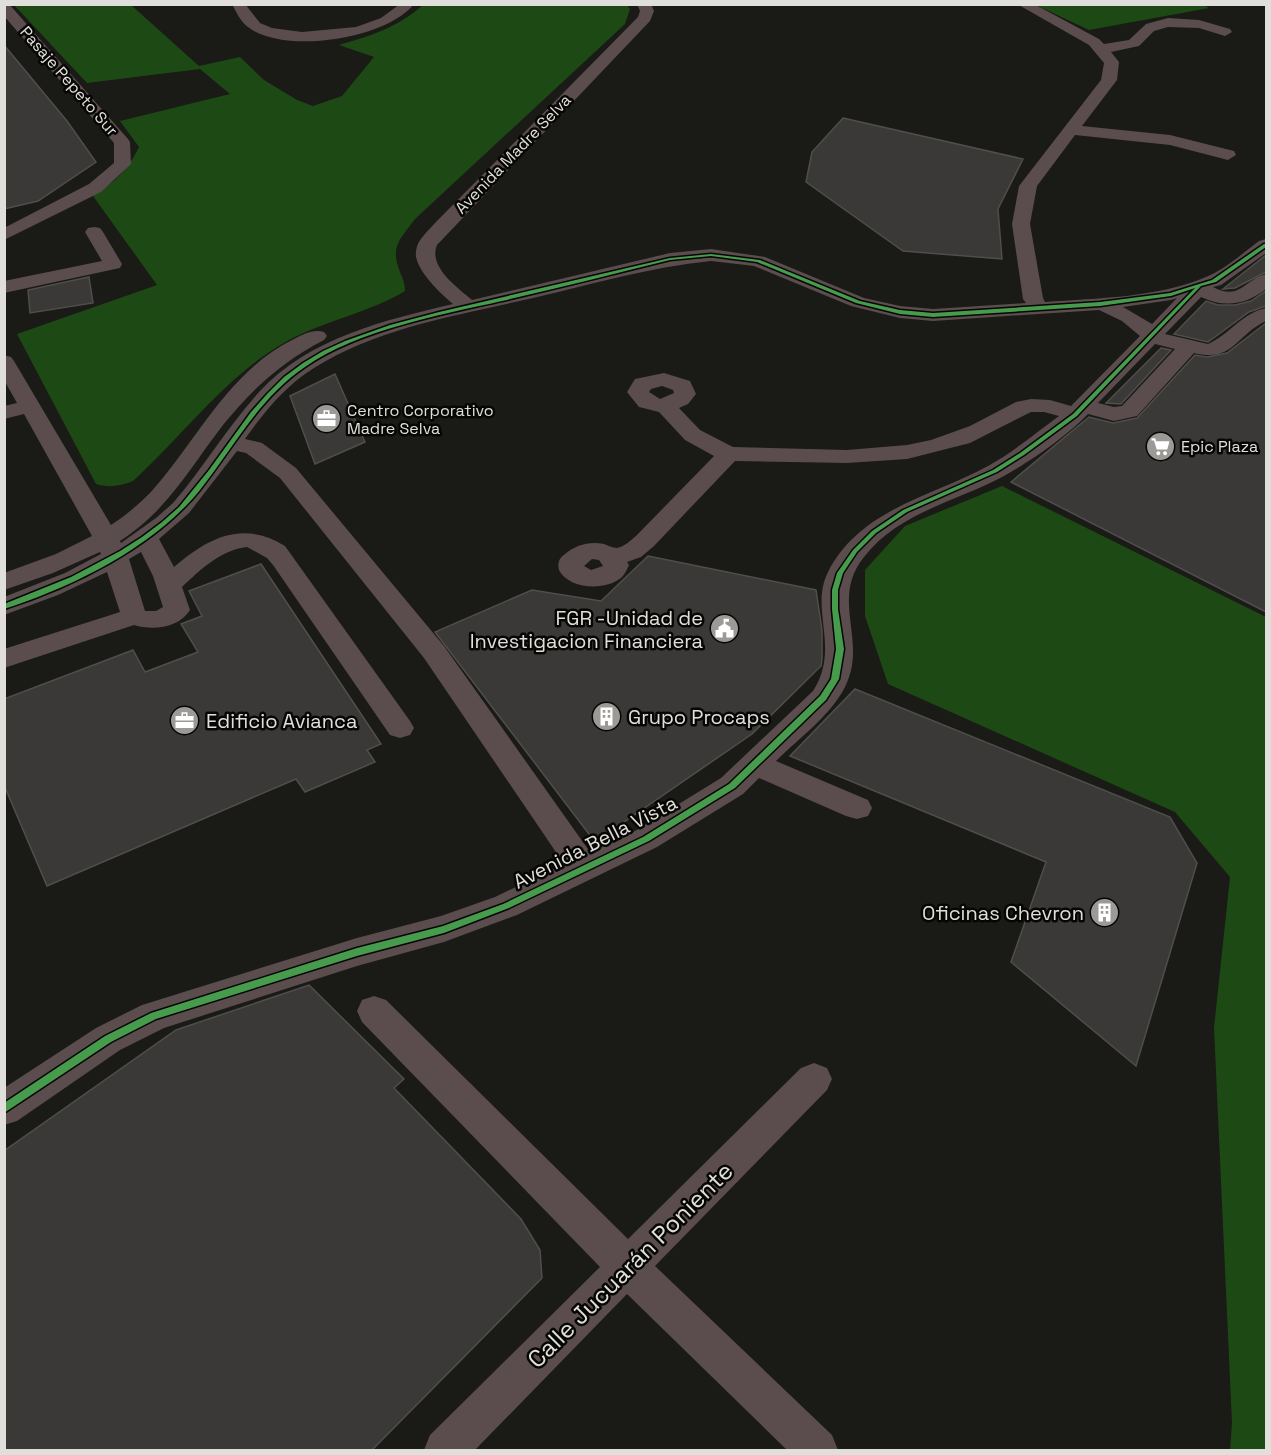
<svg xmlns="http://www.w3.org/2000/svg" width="1271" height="1455" viewBox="0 0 1271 1455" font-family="'Space Grotesk',sans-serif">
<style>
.forest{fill:#1d4a14}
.building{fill:#3b3938;stroke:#4f4e4c;stroke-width:1.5}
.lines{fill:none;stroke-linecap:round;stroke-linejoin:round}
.minor{fill:#5b4c4e;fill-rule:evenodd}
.cycleway-casing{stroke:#060604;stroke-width:3}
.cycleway{fill:#469c4c;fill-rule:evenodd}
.labels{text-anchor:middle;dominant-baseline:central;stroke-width:5;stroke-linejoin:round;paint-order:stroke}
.far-street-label{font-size:16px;fill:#e1dfdb;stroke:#060604}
.far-poi-label{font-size:16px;fill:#e1dfdb;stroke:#060604;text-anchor:start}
.poi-label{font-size:20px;fill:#e1dfdb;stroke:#060604;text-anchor:end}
.street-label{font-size:20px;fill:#e1dfdb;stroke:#060604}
.near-street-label{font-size:24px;fill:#e1dfdb;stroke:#060604}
</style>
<rect width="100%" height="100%" fill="#1a1a16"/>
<!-- forest -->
<g class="forest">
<path d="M626,4l4,5 -5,15 -210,195c-16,22 -25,27 -15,53 3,7 5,12 5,19 -38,23 -84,30 -123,53 -59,35 -99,92 -149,137 -13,5 -24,7 -37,3l-79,-150 140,-49 -64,-89c22,-15 34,-24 46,-49l-19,-26 110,-27 -30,-25 -113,14 -73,-78h117l68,61 41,-9 24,23 33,20 16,6 29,-10 32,-39 -35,-12c32,-9 59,-18 84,-40z"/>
<polygon points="1201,4 1209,8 1089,30 1036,5"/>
<polygon points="1002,486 1266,617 1266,1450 1230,1450 1232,1423 1214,1028 1230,877 1175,812 888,684 865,616 865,570 905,526"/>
</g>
<!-- building -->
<g class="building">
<polygon points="4,45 67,121 96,162 38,201 4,209"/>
<polygon points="843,118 1023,159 998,209 1002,259 903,251 806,182 812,152"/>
<polygon points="1266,255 1266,272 1235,288 1223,289"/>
<polygon points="89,277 93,303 30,313 28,290"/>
<polygon points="1266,291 1266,306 1249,312 1208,342 1174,334 1206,301 1218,305 1235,305 1251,301"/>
<polygon points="1266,323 1266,612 1011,482 1089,417 1113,423 1137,418 1195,355 1207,357 1227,353"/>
<polygon points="1161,348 1171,350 1121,404 1106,403"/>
<polygon points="335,374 365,442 315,464 290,396"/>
<polygon points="648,556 816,590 822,630 822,659 821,666 752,734 595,842 435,632 532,590 601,601"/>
<polygon points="261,564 381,744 367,750 375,762 305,792 296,779 47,886 4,785 4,699 133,650 145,672 198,652 181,624 202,616 189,591"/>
<polygon points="855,689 1170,817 1197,863 1136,1066 1011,962 1046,862 790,756"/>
<polygon points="309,985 404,1079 394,1088 521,1219 540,1250 542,1278 372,1450 4,1450 4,1151 176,1030"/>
</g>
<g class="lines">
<!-- minor -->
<g class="minor">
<polygon points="4,4 9,4 128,139 130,142 131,164 101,192 4,240 4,228 89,184 114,163 114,143 4,16"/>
<path d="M232,4h13l15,19 12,5 30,4 54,-5 25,-9 19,-14h14c-27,35 -131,51 -166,23 -7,-5 -12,-15 -16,-23z"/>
<path d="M637,4h14l3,7 -4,10 -213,224c-9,22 20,42 35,55l198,-47 41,-4 54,8 99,41 36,8 33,3 93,-6 -3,-4 -11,-75 7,-38 82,-106 3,-17 -15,-18 -72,-41h17l65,35 5,5 25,-4 17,-16 22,-6 31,2 31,9 2,3 -7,4 -26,-8 -31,-1 -14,4 -15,15 -28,6 8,10 -2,18 -35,46 88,9 64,16 2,4 -8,5 -58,-15 -95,-10 -38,51 -7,38 13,74 2,4c53,-4 111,-4 161,-25 18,-7 37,-24 53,-36l7,-2v14l-45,32 -8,2c27,14 31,-7 53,-13v15c-20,16 -42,19 -65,8l-36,37 43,10c21,-9 34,-31 58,-36v13c-30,14 -33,42 -72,32l-57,63 -23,5 -26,-7c-21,22 -57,47 -84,62 -48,26 -105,36 -140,81 -33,41 1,80 -16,123 -12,32 -48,57 -72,81l92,39 4,8 -4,8 -11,3 -11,-3 -87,-38 -16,16 -86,53 -140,68 -73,27 -87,24 -193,62 -44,22 -103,71 -13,4v-37l92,-60 46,-23 215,-67 84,-22 54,-19 69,-33 -140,-206 -144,-180 -34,-25 -9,-2 -48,62 -30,26 15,28c35,-30 69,-47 111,-21l125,175 4,7 -4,7 -10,3 -10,-3 -117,-170 -6,-7 -20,-11c-26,3 -46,22 -65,40l8,23c-11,18 -37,21 -56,15l-130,43v-19l116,-37 -13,-40 -49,23 -54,20v-18l61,-24 36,-19 -1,-2 -47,21 -49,17v-17l52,-19 36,-18 -68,-122 -20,5v-13l13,-3 -13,-23v-25l7,2 3,4 97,164c14,-9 27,-20 39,-32 47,-52 78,-122 144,-154 10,-5 19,-10 30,-7l3,4 -3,4c-41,21 -72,49 -101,85 -34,44 -55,85 -103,116l1,2 35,-25 17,-15c31,-36 55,-77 87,-112 49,-53 125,-71 193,-87 -12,-10 -40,-36 -37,-53 1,-11 12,-20 19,-28l203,-206 2,-6zM711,261l43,5 97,40 49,12 33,3 166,-11 23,11 18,15 -69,70 -21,-6 -19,-1 -15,3 -46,24 -39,14 -24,5 -60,5 -114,-3 -33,-17 -21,-22 9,-4 8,-10 -6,-13 -26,-8 -29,6 -8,13 12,15 20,5 26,28 29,16 -78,80c-5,4 -12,11 -19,12 -4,0 -10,-3 -13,-4 -15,-3 -28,1 -39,10 -6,4 -8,9 -6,16 10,20 48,21 63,7 3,-3 5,-8 7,-12l-2,-3 14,-5 13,-11 81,-85 112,2 60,-4 63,-16 61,-31h13l15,4c-23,17 -46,36 -71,50 -57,31 -128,43 -160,106 -19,38 13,76 -15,119l-92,87 -86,53 -45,21 -146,-206 -148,-178 -34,-25 -17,-4c19,-27 41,-54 69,-71 65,-41 146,-53 219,-70 59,-14 118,-31 178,-37zM1177,298l-25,26 -29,-17 48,-7zM1155,344l20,5 -53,57 -8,1 -16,-4zM662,386l11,4 1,3 -14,6 -11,-7 2,-3zM141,552l12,24 10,31 -7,4h-11l-16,-52zM592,559l7,1 4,6 -12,4 -7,-4z"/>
<polygon points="94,227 100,228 103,232 122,264 120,268 4,293 4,281 102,261 85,232 88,228"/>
<polygon points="374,996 386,1000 628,1239 801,1068 814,1063 827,1068 832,1079 827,1090 655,1266 832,1435 838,1450 787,1450 627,1294 475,1450 424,1450 430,1435 600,1267 362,1022 357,1011 362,1000"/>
</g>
<defs>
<path id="cycleway" d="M1264,244h2v3l-50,35 -15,4 -124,130 -53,39 -27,17 -90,40 -31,21 -19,19 -14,21 -5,17v19l6,40 -5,30 -13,21 -91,88 -86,53 -140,67 -65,25 -87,23 -201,63 -45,23 -107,71v-10l101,-67 46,-23 206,-65 86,-22 60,-22 140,-67 86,-53 91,-88 11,-17 5,-30 -4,-40v-19l5,-17 16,-23 19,-19 31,-21 90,-40 27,-17 53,-39 122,-126 -24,8 -71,10 -167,11 -33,-3 -44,-11 -99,-41 -46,-6 -41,4c-56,14 -112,28 -168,41 -62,14 -144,29 -197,66 -46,31 -71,80 -105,123 -46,57 -127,97 -196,119v-5l67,-27 49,-26 22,-14 20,-15 17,-15 30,-37 42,-58 16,-18 17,-17 19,-14 20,-12 22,-10 45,-16 49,-13 231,-54 41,-4 49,6 100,41 40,9 33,3 167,-11 70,-9 42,-13z"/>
</defs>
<!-- cycleway casing -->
<use href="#cycleway" class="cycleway-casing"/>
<!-- cycleway -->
<use href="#cycleway" class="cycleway"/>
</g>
<!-- icons -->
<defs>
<symbol id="office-disc" viewBox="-11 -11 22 22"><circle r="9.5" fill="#9b9a96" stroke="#060604"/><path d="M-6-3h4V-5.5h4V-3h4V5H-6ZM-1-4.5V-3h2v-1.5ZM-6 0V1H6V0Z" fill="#fff"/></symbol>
<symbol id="supermarket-disc" viewBox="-11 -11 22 22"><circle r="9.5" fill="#9b9a96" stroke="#060604"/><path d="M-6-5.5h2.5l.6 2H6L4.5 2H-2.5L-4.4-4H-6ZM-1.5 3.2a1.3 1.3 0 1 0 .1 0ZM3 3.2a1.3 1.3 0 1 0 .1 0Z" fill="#fff"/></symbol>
<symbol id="civic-disc" viewBox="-11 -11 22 22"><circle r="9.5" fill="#9b9a96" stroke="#060604"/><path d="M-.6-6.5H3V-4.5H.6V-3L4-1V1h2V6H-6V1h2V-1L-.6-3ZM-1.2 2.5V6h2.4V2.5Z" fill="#fff"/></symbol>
<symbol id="building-disc" viewBox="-11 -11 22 22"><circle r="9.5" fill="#9b9a96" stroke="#060604"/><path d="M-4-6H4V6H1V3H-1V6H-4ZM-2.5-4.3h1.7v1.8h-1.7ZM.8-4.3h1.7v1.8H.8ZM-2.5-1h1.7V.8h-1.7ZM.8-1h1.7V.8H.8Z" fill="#fff"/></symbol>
</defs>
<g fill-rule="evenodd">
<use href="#office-disc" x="310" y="402" width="33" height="33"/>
<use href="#supermarket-disc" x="1144" y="430" width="33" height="33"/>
<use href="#civic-disc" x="708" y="612" width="33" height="33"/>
<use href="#building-disc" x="590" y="700" width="33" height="33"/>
<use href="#office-disc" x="168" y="704" width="33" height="33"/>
<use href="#building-disc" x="1088" y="896" width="33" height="33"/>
</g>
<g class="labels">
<!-- far-street labels -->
<g class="far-street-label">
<text transform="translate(69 81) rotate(49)">Pasaje Pepeto Sur</text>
<text transform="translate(513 154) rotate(-46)">Avenida Madre Selva</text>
</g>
<!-- far-poi labels -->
<g class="far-poi-label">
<text x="347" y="410">Centro Corporativo<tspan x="347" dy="18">Madre Selva</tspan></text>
<text x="1181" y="446">Epic Plaza</text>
</g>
<!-- poi labels -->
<g class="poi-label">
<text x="703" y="618">FGR -Unidad de<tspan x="703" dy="23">Investigacion Financiera</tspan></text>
<text x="628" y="717" text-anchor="start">Grupo Procaps</text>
<text x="206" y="721" text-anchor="start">Edificio Avianca</text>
<text x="1084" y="913">Oficinas Chevron</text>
</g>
<!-- street labels -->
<g class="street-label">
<text transform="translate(595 842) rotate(-27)">Avenida Bella Vista</text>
</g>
<!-- near-street labels -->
<g class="near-street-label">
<text transform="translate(630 1265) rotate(-45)">Calle Jucuarán Poniente</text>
</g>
</g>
<!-- border -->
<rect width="1271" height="1455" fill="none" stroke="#e1dfdb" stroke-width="12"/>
</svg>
